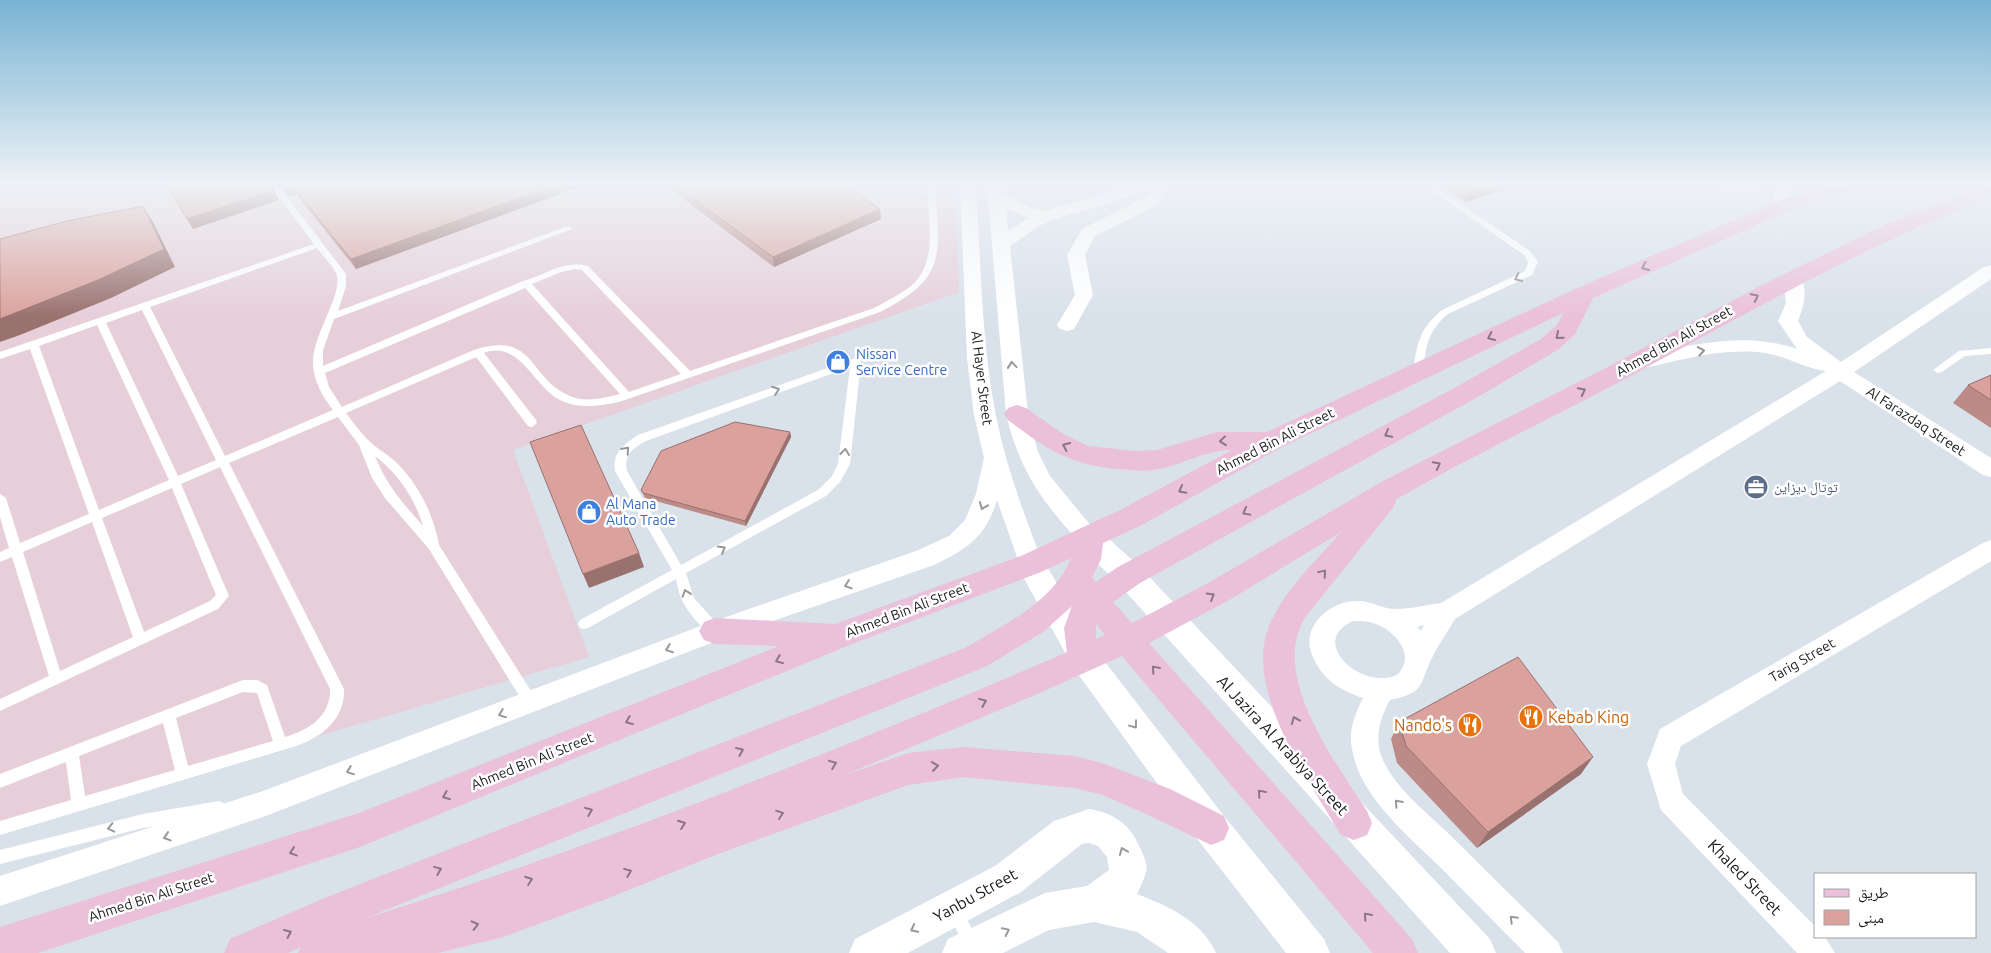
<svg xmlns="http://www.w3.org/2000/svg" width="1991" height="953" viewBox="0 0 1991 953" font-family="Ubuntu,'Noto Naskh Arabic',sans-serif">
<style>
.commercial{fill:#e7cfda}
.lines{fill:none;stroke-linecap:round;stroke-linejoin:round}
.service{fill:#fff;fill-rule:evenodd}
.minor{fill:#fff;fill-rule:evenodd}
.tertiary{fill:#fff;fill-rule:evenodd}
.secondary{fill:#fff;fill-rule:evenodd}
.primary{fill:#ebc0da;fill-rule:evenodd}
.wall{fill:#bc8b87}
.shaded-wall{fill:#99716e}
.building{fill:#dba29d;stroke:#99716e}
.oneway{stroke:#8c7585}
.oneway2{stroke:#979899}
.labels{text-anchor:middle;dominant-baseline:central;stroke-width:5;stroke-linejoin:round;paint-order:stroke}
.street-label{font-size:14px;fill:#171a1d;stroke:#fff}
.shop-label{font-size:14px;fill:#366cbe;stroke:#fff;text-anchor:start}
.service-label{font-size:14px;fill:#4e5e75;stroke:#fff;text-anchor:start}
.near-food-label{font-size:16px;fill:#c56008;stroke:#fff;text-anchor:start}
.near-street-label{font-size:16px;fill:#171a1d;stroke:#fff}
</style>
<rect width="100%" height="100%" fill="#d9e1eb"/>
<!-- commercial -->
<polygon class="commercial" points="0,185 955,185 959,292 513,450 589,657 0,829"/>
<g class="lines">
<!-- service -->
<g class="service">
<path d="M270,185h8l68,89v12l-8,25 227,-84h6l1,2 -238,90 -11,31v16l200,-85c23,-6 40,-21 65,-15l102,105 184,-63c13,-7 25,-13 37,-22 28,-24 17,-69 16,-101h8c4,69 14,92 -55,127l-261,90c-19,4 -39,7 -57,-1 -28,-12 -41,-62 -78,-48l52,67 1,3 -5,4 -4,-1 -52,-69 -130,56c7,9 14,19 22,27 9,9 21,15 30,24 22,23 35,50 41,81l97,154 2,4 -2,4 -5,2 -5,-2 -97,-158 -44,-51 -13,-20 -13,-33 -21,-28 -109,46 115,226c1,30 -22,48 -48,57l-296,89v-14l71,-21 -5,-38 -66,26v-14l243,-94h14l10,5 18,52c24,-7 46,-21 45,-48l-110,-222 -39,17 48,112 -11,13 -218,102v-12l49,-23 -37,-119 -12,5v-10l9,-4 -9,-31v-23l6,4 14,45 69,-29 -59,-165 -30,10v-7l314,-108zM317,248c6,8 15,17 19,25 9,19 -25,63 -23,92 1,17 10,32 20,45l-108,46 -75,-149zM575,269l7,1 99,104 -52,18 -97,-108 29,-12zM525,288l95,106c-16,4 -35,9 -50,2 -42,-17 -34,-66 -96,-46l-132,57 -13,-20 -4,-14zM142,310l74,150 -38,16 -72,-153zM97,325l72,155 -70,30 -60,-164zM375,456c23,18 40,42 48,70 -21,-24 -36,-40 -48,-70zM172,488l44,107 -6,6 -66,31 -42,-114zM92,522l41,115 -73,34 -37,-119zM243,692l14,1 16,48 -85,25 -12,-48zM163,723l12,47 -90,26 -6,-40z"/>
<path d="M1424,185h9l97,66 8,11 -6,13 -84,39c-21,18 -22,32 -25,58l-5,3 -5,-3c4,-28 6,-43 29,-62l83,-39 3,-9 -4,-7z"/>
<path d="M1713,185l30,1 27,-1c-10,8 -47,8 -57,0z"/>
<polygon points="1991,348 1991,354 1965,356 1942,372 1938,373 1933,370 1959,351"/>
<path d="M856,358l5,3 -11,103 -10,18 -14,14 -140,77 8,25 26,29 1,4 -1,4c-12,4 -32,-23 -37,-33 -4,-7 -5,-15 -7,-23l-88,49 -4,1 -4,-1 -2,-4 2,-4 92,-50 -57,-99c-3,-18 9,-27 23,-36zM850,367l-12,97 -6,12 -14,14 -137,75 -54,-94c-4,-16 6,-23 19,-30z"/>
<polygon points="219,801 224,803 226,808 224,813 219,815 143,828 0,864 0,850 143,814"/>
<polygon points="956,903 961,906 983,953 967,953 948,911 951,906"/>
</g>
<!-- minor -->
<g class="minor">
<path d="M960,185h16c5,77 5,155 20,231 10,51 29,100 47,148l-3,7 -9,2 -9,-2 -25,-71c-11,37 -30,49 -63,65l-210,73 -461,179 -263,89v-30l263,-85 443,-167 210,-73 33,-15 16,-16 11,-26 8,-36 -10,-43 -7,-57z"/>
<path d="M987,185h16l1,9 28,14 14,3 86,-26h37l-10,19 -64,32 -10,19 8,40 -19,34 -7,2 -7,-2 -3,-4 18,-30 -8,-40 15,-26 64,-32 4,-7 -97,30 -14,6 -29,20 18,168 10,38 12,24 51,62 -4,6 -8,3 -8,-3c-38,-41 -62,-74 -75,-130zM1006,208l23,10 -21,13z"/>
<path d="M1776,185h16l-2,9 5,11 -3,4h-12c-6,-8 -7,-15 -4,-24z"/>
<path d="M1991,265v14l-137,93 137,86v19l-8,-2 -143,-94 -385,238c-7,12 -16,25 -22,37 -15,28 -5,36 -43,44 -10,18 -16,38 -8,58 13,30 43,53 65,74 37,37 74,73 111,110l5,11h-38c-28,-28 -55,-56 -83,-84 -33,-33 -82,-71 -90,-120 -4,-18 3,-35 11,-51 -24,-8 -41,-19 -51,-43 -12,-29 19,-55 46,-54 13,0 25,8 37,8 15,0 31,-4 46,-6l385,-232c-20,-2 -40,-15 -61,-18 -43,-6 -87,8 -129,17l-7,-2 -3,-5 3,-5 7,-2c54,-10 107,-26 161,-7l-19,-28 8,-18 -3,-25 2,-4h14c10,15 5,32 -1,47l9,16 34,25 143,-95zM1353,621c7,0 14,0 20,2 21,6 44,32 25,51 -32,19 -93,-31 -45,-53zM1424,625l-3,6 -4,-4z"/>
<polygon points="1991,540 1991,561 1681,746 1675,764 1683,794 1815,926 1815,937 1825,937 1835,953 1797,953 1661,810 1647,764 1660,729 1983,543"/>
</g>
<!-- tertiary -->
<path class="tertiary" d="M1089,809c26,4 42,16 52,41 3,6 7,15 5,22 -2,8 -6,15 -9,22 31,12 65,27 79,59h-48l-31,-21 -43,-10 -45,8 -46,23h-61l6,-14 97,-46 42,-7 22,-16 -2,-13 -9,-11 -9,-3 -7,1 -61,48 -113,61h-59l6,-14 140,-73 59,-45z"/>
<!-- secondary -->
<g class="secondary">
<polygon points="1089,527 1099,530 1140,567 1490,939 1496,953 1450,953 1118,583 1079,546 1075,538 1079,530"/>
<polygon points="1031,553 1041,556 1095,649 1224,816 1324,939 1330,953 1286,953 1198,840 1073,667 1016,564 1021,556"/>
</g>
<!-- primary -->
<path class="primary" d="M1828,185h31l-3,4 -63,20 -200,89 -18,36 -16,15 -83,49 -336,185 -27,19 19,21 10,-5 68,-36 175,-102 217,-110 160,-85 131,-64 91,-35 7,-1v12c-120,46 -229,108 -342,169 -84,46 -171,86 -254,134l1,2 -4,7 -86,107c-38,59 30,146 61,195l5,12 -5,12 -13,5 -13,-5c-31,-53 -98,-145 -72,-209 15,-36 47,-65 72,-94l-110,67 -82,44 263,296 6,14h-45l-251,-297 -87,39 -193,81 66,-23 56,-6 110,9 28,7 68,26 54,27 5,12 -5,12 -13,5 -67,-32 -44,-19 -26,-6 -110,-11 -56,8 -190,69 -112,45 -103,38 -65,16h-140l3,-6 -13,6h-64l6,-14 97,-42 638,-249c38,-23 89,-46 106,-90l-30,14 -189,72 -492,203 -322,106h-38v-26l359,-114 420,-167 -64,-2 -11,-4 -5,-9 5,-9 11,-4 120,6 186,-68 101,-47 110,-59c-26,0 -48,14 -73,19 -14,3 -28,1 -42,0 -49,-5 -70,-20 -109,-49l-4,-6 4,-6 9,-3 9,3 37,26 25,12 48,5 21,-1 60,-18h50l308,-143 204,-88zM1563,313l-6,12 -16,14 -83,47 -340,181 -22,15 -4,-4 9,-19 2,-16 39,-18 138,-77zM1072,606l-8,22 3,24 -11,5c-226,97 -456,188 -690,261l621,-252 56,-34zM1096,624l9,11 -9,4z"/>
</g>
<!-- wall -->
<g class="wall">
<polygon points="279,185 584,185 356,269 296,194 289,196"/>
<polygon points="665,185 845,185 880,209 881,219 774,267"/>
<polygon points="1440,185 1517,185 1465,202"/>
<polygon points="1991,375 1991,428 1953,403 1968,385"/>
<polygon points="790,432 791,437 746,526 645,498 641,490"/>
<polygon points="1399,722 1581,774 1477,848 1397,763 1391,739"/>
</g>
<!-- shaded-wall -->
<g class="shaded-wall">
<polygon points="290,185 291,185 296,194 289,196 284,187"/>
<polygon points="555,185 584,185 356,269 351,259"/>
<polygon points="1481,185 1517,185 1465,202 1470,188"/>
<polygon points="274,190 279,200 193,229 187,219"/>
<polygon points="143,206 154,224 175,267 111,298 20,335 0,342 0,319"/>
<polygon points="880,209 881,219 774,267 773,257"/>
<polygon points="790,432 791,437 746,526 745,521"/>
<polygon points="639,553 644,567 589,588 583,574"/>
<polygon points="1593,757 1581,774 1477,848 1488,832"/>
</g>
<!-- building -->
<g class="building">
<polygon points="166,185 270,185 274,190 187,219"/>
<polygon points="291,185 555,185 351,259"/>
<polygon points="675,185 845,185 880,209 773,257"/>
<polygon points="1465,185 1481,185 1470,188"/>
<polygon points="143,206 164,249 98,280 0,319 0,239 67,221"/>
<polygon points="1991,375 1991,400 1968,385"/>
<polygon points="735,422 790,432 745,521 643,493 641,490 661,451"/>
<polygon points="581,425 639,553 583,574 530,442"/>
<polygon points="1518,657 1593,757 1488,832 1406,746 1399,722"/>
</g>
<!-- one-way arrows -->
<defs><path id="oneway-chevron" d="M-2-3.5L2.5 0L-2 3.5" fill="none" stroke-width="1.6" stroke-linecap="round" stroke-linejoin="round" transform="scale(1.25)"/></defs>
<g class="oneway">
<use href="#oneway-chevron" transform="translate(1645 267) rotate(156)"/>
<use href="#oneway-chevron" transform="translate(1755 297) rotate(-27)"/>
<use href="#oneway-chevron" transform="translate(1559 336) rotate(139)"/>
<use href="#oneway-chevron" transform="translate(1491 337) rotate(155)"/>
<use href="#oneway-chevron" transform="translate(1582 391) rotate(-27)"/>
<use href="#oneway-chevron" transform="translate(1388 434) rotate(152)"/>
<use href="#oneway-chevron" transform="translate(1223 441) rotate(174)"/>
<use href="#oneway-chevron" transform="translate(1066 446) rotate(-155)"/>
<use href="#oneway-chevron" transform="translate(1437 465) rotate(-27)"/>
<use href="#oneway-chevron" transform="translate(1182 490) rotate(152)"/>
<use href="#oneway-chevron" transform="translate(1246 512) rotate(151)"/>
<use href="#oneway-chevron" transform="translate(1323 573) rotate(-50)"/>
<use href="#oneway-chevron" transform="translate(1211 596) rotate(-31)"/>
<use href="#oneway-chevron" transform="translate(779 660) rotate(158)"/>
<use href="#oneway-chevron" transform="translate(1155 669) rotate(-131)"/>
<use href="#oneway-chevron" transform="translate(983 702) rotate(-22)"/>
<use href="#oneway-chevron" transform="translate(1295 720) rotate(-112)"/>
<use href="#oneway-chevron" transform="translate(629 721) rotate(158)"/>
<use href="#oneway-chevron" transform="translate(740 751) rotate(-22)"/>
<use href="#oneway-chevron" transform="translate(833 764) rotate(-22)"/>
<use href="#oneway-chevron" transform="translate(935 766) rotate(-8)"/>
<use href="#oneway-chevron" transform="translate(1261 793) rotate(-131)"/>
<use href="#oneway-chevron" transform="translate(446 796) rotate(158)"/>
<use href="#oneway-chevron" transform="translate(589 811) rotate(-22)"/>
<use href="#oneway-chevron" transform="translate(780 814) rotate(-19)"/>
<use href="#oneway-chevron" transform="translate(682 824) rotate(-20)"/>
<use href="#oneway-chevron" transform="translate(293 852) rotate(162)"/>
<use href="#oneway-chevron" transform="translate(438 870) rotate(-22)"/>
<use href="#oneway-chevron" transform="translate(628 872) rotate(-22)"/>
<use href="#oneway-chevron" transform="translate(529 880) rotate(-20)"/>
<use href="#oneway-chevron" transform="translate(1367 916) rotate(-131)"/>
<use href="#oneway-chevron" transform="translate(475 925) rotate(-14)"/>
<use href="#oneway-chevron" transform="translate(288 933) rotate(-24)"/>
</g>
<g class="oneway2">
<use href="#oneway-chevron" transform="translate(1518 278) rotate(155)"/>
<use href="#oneway-chevron" transform="translate(1701 351) rotate(-10)"/>
<use href="#oneway-chevron" transform="translate(1012 365) rotate(-95)"/>
<use href="#oneway-chevron" transform="translate(776 390) rotate(-20)"/>
<use href="#oneway-chevron" transform="translate(626 450) rotate(-49)"/>
<use href="#oneway-chevron" transform="translate(845 452) rotate(-83)"/>
<use href="#oneway-chevron" transform="translate(983 506) rotate(112)"/>
<use href="#oneway-chevron" transform="translate(722 549) rotate(-30)"/>
<use href="#oneway-chevron" transform="translate(848 585) rotate(161)"/>
<use href="#oneway-chevron" transform="translate(686 593) rotate(-109)"/>
<use href="#oneway-chevron" transform="translate(669 649) rotate(159)"/>
<use href="#oneway-chevron" transform="translate(502 714) rotate(159)"/>
<use href="#oneway-chevron" transform="translate(1134 725) rotate(53)"/>
<use href="#oneway-chevron" transform="translate(350 771) rotate(159)"/>
<use href="#oneway-chevron" transform="translate(1398 803) rotate(-132)"/>
<use href="#oneway-chevron" transform="translate(111 828) rotate(167)"/>
<use href="#oneway-chevron" transform="translate(167 837) rotate(162)"/>
<use href="#oneway-chevron" transform="translate(1123 851) rotate(-112)"/>
<use href="#oneway-chevron" transform="translate(1513 919) rotate(-135)"/>
<use href="#oneway-chevron" transform="translate(914 929) rotate(152)"/>
<use href="#oneway-chevron" transform="translate(1006 931) rotate(-26)"/>
</g>
<!-- sky -->
<linearGradient id="sky" x2="0" y2="1"><stop stop-color="#79b4d4"/><stop offset="0.58" stop-color="#eef2f6"/><stop offset="1" stop-color="#eef2f6" stop-opacity="0"/></linearGradient>
<rect width="1991" height="318" fill="url(#sky)"/>
<!-- icons -->
<defs>
<symbol id="shop-disc" viewBox="-11 -11 22 22"><circle r="9.5" fill="#3f7fe0" stroke="#fff"/><path d="M-5-2.5h2.3a2.7 3.5 0 0 1 5.4 0H5L5.5 6h-11ZM-1.5-2.5h3a1.5 2.3 0 0 0-3 0Z" fill="#fff"/></symbol>
<symbol id="office-disc" viewBox="-11 -11 22 22"><circle r="9.5" fill="#5c6f8a" stroke="#fff"/><path d="M-6-3h4V-5.5h4V-3h4V5H-6ZM-1-4.5V-3h2v-1.5ZM-6 0V1H6V0Z" fill="#fff"/></symbol>
<symbol id="restaurant-disc" viewBox="-11 -11 22 22"><circle r="9.5" fill="#e8710a" stroke="#fff"/><path d="M-5-6h1v4h1v-4h1v4h1v-4h1v5L-1.5 .5V6h-2V.5L-5-1ZM5-6V6H3V1.5H1.5Q1.5-4 5-6Z" fill="#fff"/></symbol>
</defs>
<g fill-rule="evenodd">
<use href="#shop-disc" x="824" y="348" width="28" height="28"/>
<use href="#office-disc" x="1742" y="473" width="28" height="28"/>
<use href="#shop-disc" x="575" y="498" width="28" height="28"/>
<use href="#restaurant-disc" x="1517" y="703" width="28" height="28"/>
<use href="#restaurant-disc" x="1456" y="711" width="28" height="28"/>
</g>
<g class="labels">
<!-- street labels -->
<g class="street-label">
<text transform="translate(1674 341) rotate(-29)">Ahmed Bin Ali Street</text>
<text transform="translate(982 378) rotate(83)">Al Hayer Street</text>
<text transform="translate(1916 421) rotate(33)">Al Farazdaq Street</text>
<text transform="translate(1275 441) rotate(-27)">Ahmed Bin Ali Street</text>
<text transform="translate(907 610) rotate(-21)">Ahmed Bin Ali Street</text>
<text transform="translate(1802 660) rotate(-30)">Tarig Street</text>
<text transform="translate(532 761) rotate(-22)">Ahmed Bin Ali Street</text>
<text transform="translate(151 897) rotate(-18)">Ahmed Bin Ali Street</text>
</g>
<!-- shop labels -->
<g class="shop-label">
<text x="856" y="354">Nissan<tspan x="856" dy="16">Service Centre</tspan></text>
<text x="606" y="504">Al Mana<tspan x="606" dy="16">Auto Trade</tspan></text>
</g>
<!-- service labels -->
<g class="service-label">
<text x="1774" y="487">توتال ديزاين</text>
</g>
<!-- near-food labels -->
<g class="near-food-label">
<text x="1548" y="717">Kebab King</text>
<text x="1452" y="725" text-anchor="end">Nando's</text>
</g>
<!-- near-street labels -->
<g class="near-street-label">
<text transform="translate(1283 745) rotate(47)">Al Jazira Al Arabiya Street</text>
<text transform="translate(1745 877) rotate(46)">Khaled Street</text>
<text transform="translate(975 895) rotate(-29)">Yanbu Street</text>
</g>
</g>
<!-- legend -->
<rect x="1814" y="873" width="162" height="65" fill="#ffffff" stroke="#a2a3a5"/>
<rect x="1824" y="889" width="25" height="8" fill="#ebc0da" stroke="#a2a3a5"/>
<text x="1858" y="898" font-size="15" fill="#171a1d">طريق</text>
<rect x="1824" y="910" width="25" height="15" fill="#dba29d" stroke="#a2a3a5"/>
<text x="1858" y="923" font-size="15" fill="#171a1d">مبنى</text>
</svg>
